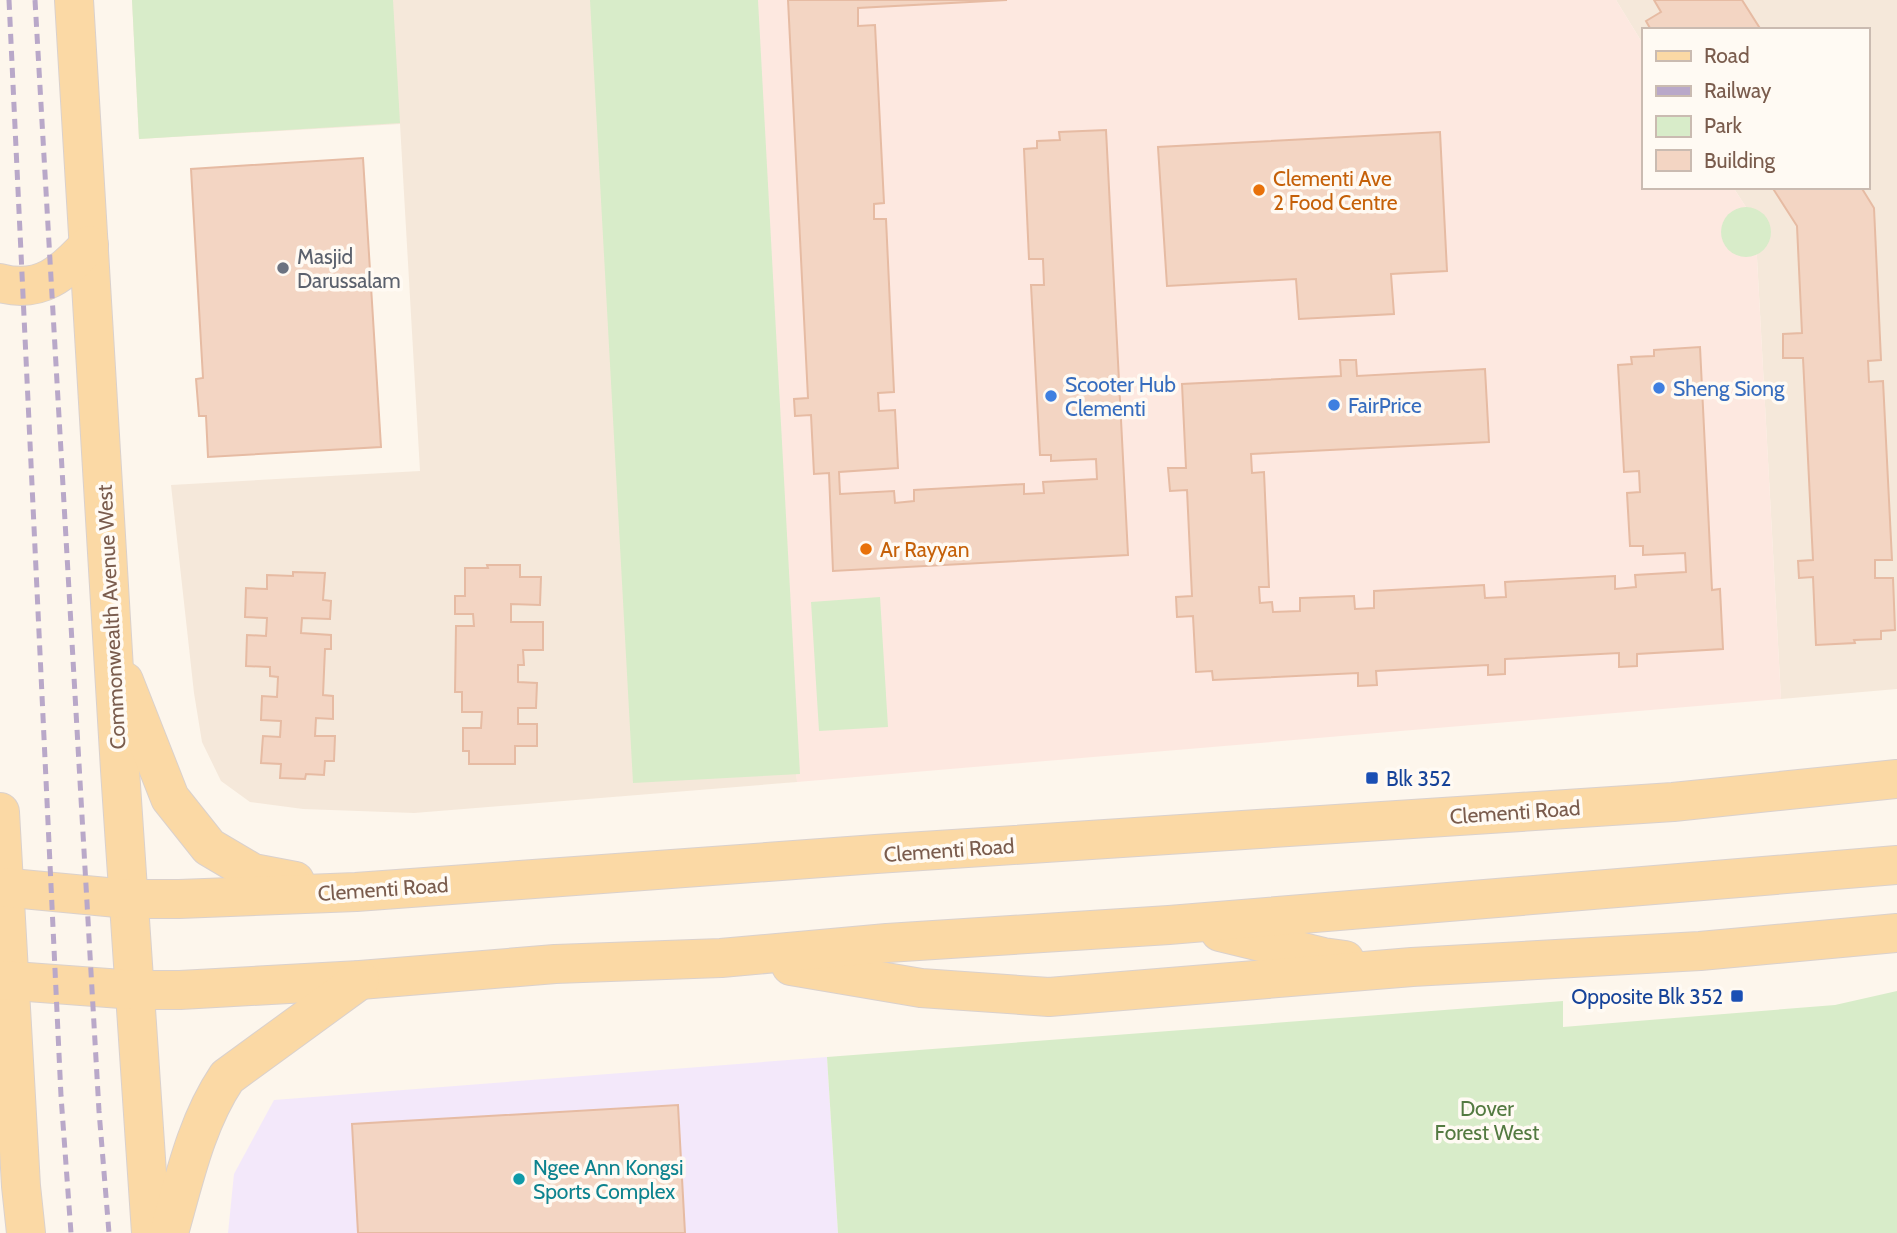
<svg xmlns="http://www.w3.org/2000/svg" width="1897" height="1233" viewBox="0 0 1897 1233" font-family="Cabin,sans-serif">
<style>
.residential{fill:#f5e8da}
.commercial{fill:#fde8e0}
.education{fill:#f3e8fa}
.green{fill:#d8ecc9}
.building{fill:#f3d5c3;stroke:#e6bba3;stroke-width:2}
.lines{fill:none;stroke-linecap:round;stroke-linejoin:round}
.primary-casing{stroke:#dad1cd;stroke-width:40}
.primary{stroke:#fbd9a5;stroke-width:38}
.rail{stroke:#b9a8c9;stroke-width:5;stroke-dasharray:10 7;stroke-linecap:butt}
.food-dot{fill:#e8710a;stroke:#fffaf3;stroke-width:2.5}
.worship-dot{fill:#6b7280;stroke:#fffaf3;stroke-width:2.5}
.shop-dot{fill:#3f7fe0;stroke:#fffaf3;stroke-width:2.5}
.transit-dot{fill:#1a4fb4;stroke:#fffaf3;stroke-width:2.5}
.culture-dot{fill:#0f9aa8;stroke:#fffaf3;stroke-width:2.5}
.labels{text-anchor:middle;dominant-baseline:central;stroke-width:7;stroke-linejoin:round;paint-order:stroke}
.food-label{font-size:21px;fill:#c56008;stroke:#fffaf3;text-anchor:start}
.worship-label{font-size:21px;fill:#5b616d;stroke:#fffaf3;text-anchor:start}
.shop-label{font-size:21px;fill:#366cbe;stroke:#fffaf3;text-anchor:start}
.street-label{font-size:21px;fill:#7a5c4d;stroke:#fffaf3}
.transit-label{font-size:21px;fill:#164399;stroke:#fffaf3;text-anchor:start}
.park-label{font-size:21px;fill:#537a41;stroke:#fffaf3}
.culture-label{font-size:21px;fill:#0d838f;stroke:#fffaf3;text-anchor:start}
</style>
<rect width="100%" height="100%" fill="#fdf6ec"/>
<!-- residential -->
<g class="residential">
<polygon points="132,0 749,0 797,782 414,813 303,809 250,802 221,781 202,742 194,693 171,485 420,471 400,124 139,139"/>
<polygon points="1616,0 1897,0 1897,689 1781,699 1755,221 1733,187 1867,187 1867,30 1643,30 1643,44"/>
</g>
<!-- commercial -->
<polygon class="commercial" points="749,0 1616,0 1643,44 1643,187 1733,187 1755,221 1781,699 797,782"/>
<!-- education -->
<polygon class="education" points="827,1057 838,1233 228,1233 234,1174 274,1100"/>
<!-- green -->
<g class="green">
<polygon points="132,0 393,0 400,123 139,139"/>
<polygon points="590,0 758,0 800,774 633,783"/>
<circle cx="1746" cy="232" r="25"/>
<polygon points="880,597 888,727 819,731 811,602"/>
<polygon points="1897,991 1897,1233 838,1233 827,1057 1563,1001 1563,1027 1835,1005"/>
</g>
<!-- building -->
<g class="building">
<polygon points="788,0 1007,0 858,8 858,26 875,25 884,203 874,204 874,219 886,219 894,392 878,393 879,411 895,410 898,468 839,472 840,494 894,491 895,503 914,501 914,490 1024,484 1024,494 1044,493 1043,482 1097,479 1096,459 1051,461 1051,455 1040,455 1031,285 1044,285 1043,259 1029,259 1024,149 1037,148 1037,141 1060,140 1059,132 1106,130 1128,555 833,571 829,473 814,474 811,415 795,416 794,399 808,398"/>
<polygon points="1654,0 1742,0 1761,30 1651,30 1646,21 1661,12"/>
<polygon points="1440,132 1447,271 1391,274 1394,314 1299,319 1296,279 1167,286 1158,147"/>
<polygon points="363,158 381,447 208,457 206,416 199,416 196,379 203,378 191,169"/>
<polygon points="1772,187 1861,187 1874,208 1881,360 1868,361 1869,382 1883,381 1892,560 1875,560 1875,578 1893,578 1895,630 1881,631 1881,639 1854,640 1855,643 1816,645 1813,577 1799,578 1798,561 1813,560 1803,358 1783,358 1783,334 1802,333 1797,226"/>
<polygon points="1700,347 1712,590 1720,589 1723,649 1637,654 1637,666 1619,667 1619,653 1505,659 1505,674 1488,675 1488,665 1376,671 1377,685 1358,686 1358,673 1213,680 1212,671 1196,672 1193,616 1177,617 1176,597 1192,596 1187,490 1170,491 1168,468 1186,468 1182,384 1341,376 1340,360 1356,360 1357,376 1485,369 1489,442 1251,454 1252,473 1264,472 1269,587 1259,587 1260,603 1272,602 1273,612 1300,611 1300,598 1354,596 1355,609 1374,608 1374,591 1484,585 1485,598 1506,597 1505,582 1615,576 1615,589 1636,587 1635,575 1686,572 1685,553 1643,555 1643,546 1630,546 1627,493 1640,492 1639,471 1624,472 1618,365 1632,364 1631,357 1654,356 1654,350"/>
<polygon points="487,565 520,565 520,577 541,577 540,605 511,604 511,622 543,622 543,650 523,650 524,665 518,665 518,682 537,683 536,708 518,708 518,724 537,724 537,746 515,746 515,764 469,764 469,751 463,751 463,728 481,728 482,712 462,712 462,692 455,692 456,626 474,626 473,614 455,614 455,596 465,596 465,568 488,568"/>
<polygon points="293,572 325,573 323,600 331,601 330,619 302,618 301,633 331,635 331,649 325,649 323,695 333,696 333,719 316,718 315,736 335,736 334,761 325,761 324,775 306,774 305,779 280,778 281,764 261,763 263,736 280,737 281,721 261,720 262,696 277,697 278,677 270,676 270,667 246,666 247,635 266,636 267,618 245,617 246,588 267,589 267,575 293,576"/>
<polygon points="678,1105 685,1233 358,1233 352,1124"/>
</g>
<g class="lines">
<defs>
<g id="primary">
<polyline points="74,0 120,770 151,1233"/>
<path d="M0,283c41,11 63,-10 89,-38"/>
<polyline points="124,681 170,798 209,847 253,873 295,881"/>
<polyline points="0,812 21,1186 26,1233"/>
<polyline points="0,887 128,899 179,899 356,892 876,854 1673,802 1897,779"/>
<polyline points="1220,932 1323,957 1345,960"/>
<polyline points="791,966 921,988 1049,997 1412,967 1700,951 1897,933"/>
<polyline points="0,980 135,990 180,990 360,980 555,964 721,958 887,943 1169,925 1897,865"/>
<path d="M169,1233c15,-53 27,-110 58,-156l133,-97"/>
</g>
</defs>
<!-- primary casing -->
<use href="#primary" class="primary-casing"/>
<!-- primary -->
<use href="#primary" class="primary"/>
<!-- rail -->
<g class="rail">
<polyline points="9,0 61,1096 71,1233"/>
<polyline points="35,0 99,1111 109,1233"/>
</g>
</g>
<!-- markers -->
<g class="food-dot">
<circle cx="1259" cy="190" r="7"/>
<circle cx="866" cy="549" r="7"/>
</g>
<circle class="worship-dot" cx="283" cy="268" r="7"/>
<g class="shop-dot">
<circle cx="1659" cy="388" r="7"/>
<circle cx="1051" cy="396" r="7"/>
<circle cx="1334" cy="405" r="7"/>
</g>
<g class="transit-dot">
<rect x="1365" y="771" width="14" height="14" rx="3.5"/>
<rect x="1730" y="989" width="14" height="14" rx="3.5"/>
</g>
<circle class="culture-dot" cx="519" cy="1179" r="7"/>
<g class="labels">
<!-- food labels -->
<g class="food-label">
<text x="1273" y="178">Clementi Ave<tspan x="1273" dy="24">2 Food Centre</tspan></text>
<text x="880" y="549">Ar Rayyan</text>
</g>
<!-- worship labels -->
<g class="worship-label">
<text x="297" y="256">Masjid<tspan x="297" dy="24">Darussalam</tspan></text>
</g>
<!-- shop labels -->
<g class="shop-label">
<text x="1065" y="384">Scooter Hub<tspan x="1065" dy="24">Clementi</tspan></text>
<text x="1673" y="388">Sheng Siong</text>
<text x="1348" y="405">FairPrice</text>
</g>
<!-- street labels -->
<g class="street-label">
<text transform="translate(111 617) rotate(-93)">Commonwealth Avenue West</text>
<text transform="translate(1515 812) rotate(-4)">Clementi Road</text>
<text transform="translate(949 850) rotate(-4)">Clementi Road</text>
<text transform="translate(383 889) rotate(-4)">Clementi Road</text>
</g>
<!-- transit labels -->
<g class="transit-label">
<text x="1386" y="778">Blk 352</text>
<text x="1723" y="996" text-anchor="end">Opposite Blk 352</text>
</g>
<!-- park labels -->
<g class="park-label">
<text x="1487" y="1108">Dover<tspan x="1487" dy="24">Forest West</tspan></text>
</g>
<!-- culture labels -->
<g class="culture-label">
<text x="533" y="1167">Ngee Ann Kongsi<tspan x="533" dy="24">Sports Complex</tspan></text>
</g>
</g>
<!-- legend -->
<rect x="1642" y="28" width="228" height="161" fill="#fffaf3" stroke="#cabbb1" stroke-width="2"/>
<rect x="1656" y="51" width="35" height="10" fill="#fbd9a5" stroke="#cabbb1" stroke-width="2"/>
<text x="1704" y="63" font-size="21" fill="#7a5c4d">Road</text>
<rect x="1656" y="86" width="35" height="10" fill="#b9a8c9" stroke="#cabbb1" stroke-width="2"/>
<text x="1704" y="98" font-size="21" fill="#7a5c4d">Railway</text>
<rect x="1656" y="116" width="35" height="21" fill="#d8ecc9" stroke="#cabbb1" stroke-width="2"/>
<text x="1704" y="133" font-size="21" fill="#7a5c4d">Park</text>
<rect x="1656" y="150" width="35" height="21" fill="#f3d5c3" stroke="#cabbb1" stroke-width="2"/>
<text x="1704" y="168" font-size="21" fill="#7a5c4d">Building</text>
</svg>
